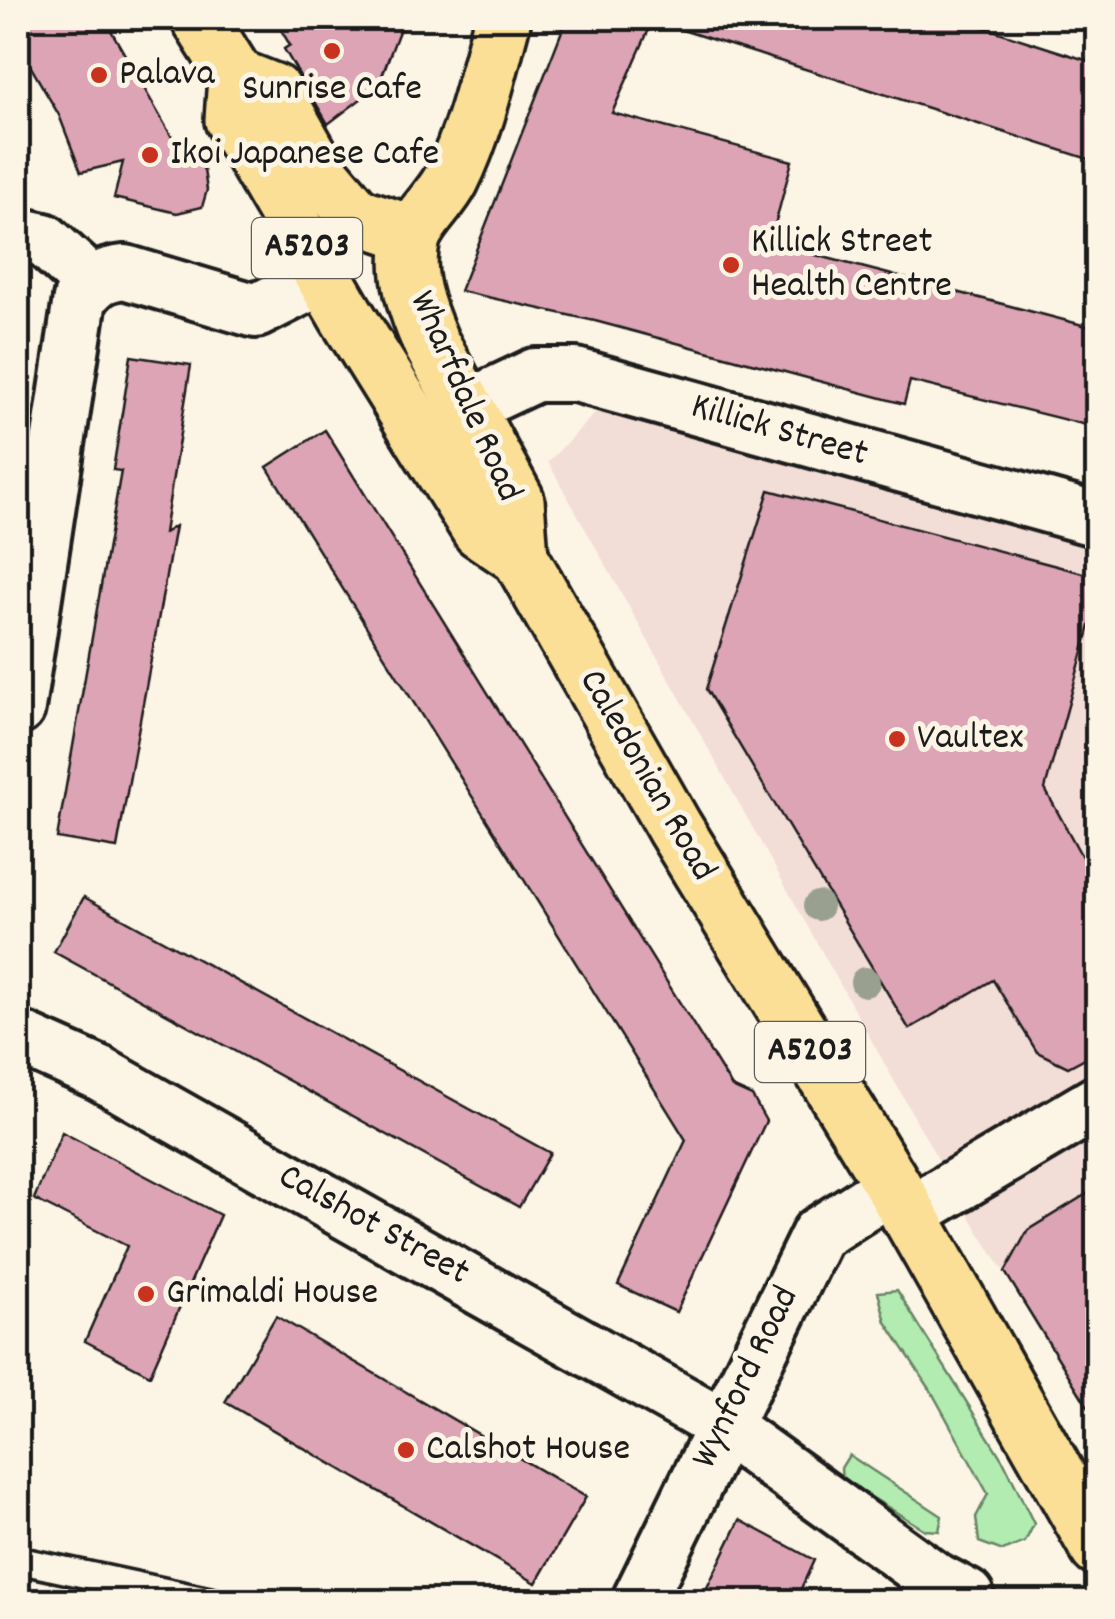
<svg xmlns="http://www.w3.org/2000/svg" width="1115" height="1619" viewBox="0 0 1115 1619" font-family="Dekko,sans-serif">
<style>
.built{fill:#f3ddd7}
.green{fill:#b2ecb0;stroke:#678466;stroke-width:2.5}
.building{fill:#dda4b5;stroke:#1c1c1c;stroke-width:2.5}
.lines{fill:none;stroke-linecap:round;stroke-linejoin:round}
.service-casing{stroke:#1c1c1c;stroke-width:32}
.minor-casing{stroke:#1c1c1c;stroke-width:60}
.primary-casing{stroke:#1c1c1c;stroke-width:62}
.service{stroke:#fcf5e5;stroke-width:25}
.minor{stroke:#fcf5e5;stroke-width:52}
.primary{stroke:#fbdf96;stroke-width:55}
.tree{fill:#9aa08f}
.poi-dot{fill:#c8321e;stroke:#fcf5e5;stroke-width:4}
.labels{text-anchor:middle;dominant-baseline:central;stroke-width:10;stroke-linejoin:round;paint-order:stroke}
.shield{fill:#fcf5e5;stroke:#5f5d58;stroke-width:2.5}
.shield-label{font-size:35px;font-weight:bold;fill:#1c1c1c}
.poi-label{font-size:38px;fill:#1c1c1c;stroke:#fcf5e5;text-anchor:start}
.street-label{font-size:38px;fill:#1c1c1c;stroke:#fcf5e5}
</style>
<rect width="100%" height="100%" fill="#fcf5e5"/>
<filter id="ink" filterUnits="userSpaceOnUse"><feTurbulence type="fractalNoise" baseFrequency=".01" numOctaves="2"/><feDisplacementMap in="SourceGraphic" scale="20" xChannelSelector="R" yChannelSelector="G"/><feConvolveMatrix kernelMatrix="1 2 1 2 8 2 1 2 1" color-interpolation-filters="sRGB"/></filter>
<g filter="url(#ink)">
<!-- built -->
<polygon class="built" points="605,403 1097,540 1097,1419 977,1229 548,462"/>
<!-- green -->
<g class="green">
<polygon points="897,1290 1005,1464 1034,1524 1025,1542 1003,1551 979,1542 976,1517 988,1494 930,1389 886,1322 878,1292"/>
<polygon points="849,1455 942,1516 939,1531 925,1530 842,1479 841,1468"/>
</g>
<!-- building -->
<g class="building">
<polygon points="18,18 104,18 177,146 186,145 204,170 207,190 202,207 177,213 114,198 123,162 81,172 59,115 18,45"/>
<polygon points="274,18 404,18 378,86 328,124 284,49 290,45"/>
<polygon points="567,18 654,18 612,113 792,161 770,243 1098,329 1098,428 910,381 904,404 595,321 460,291"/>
<polygon points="677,18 955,18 1098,64 1098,162 676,28"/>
<polygon points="131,356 191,365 164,533 175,526 117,848 57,838 121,471 113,470"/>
<polygon points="325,430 732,1087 752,1096 766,1121 676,1312 618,1285 686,1140 267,467"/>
<polygon points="769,490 1098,577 1098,597 1045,789 1098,886 1098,1051 1068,1067 1037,1052 993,980 909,1029 706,689"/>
<polygon points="84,897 550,1153 519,1207 54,952"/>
<polygon points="62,1132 220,1215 150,1375 85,1341 127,1246 34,1199"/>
<polygon points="1098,1187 1098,1423 1005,1272 1028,1230"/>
<polygon points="276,1316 586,1497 536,1583 225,1402"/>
<polygon points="740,1520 814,1560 795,1602 700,1602"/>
</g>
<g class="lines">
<defs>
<polyline id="service" points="18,1560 214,1602"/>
<g id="minor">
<polyline points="18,234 44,240 91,283"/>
<polyline points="465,408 535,375 576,375 1098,520"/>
<path d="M18,708l62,-409c13,-18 23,-25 45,-27l131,39 67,-34"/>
<polyline points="18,1037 99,1073 722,1425 935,1579 967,1596"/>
<polyline points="907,1215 1098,1102"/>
<polyline points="638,1602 818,1234 893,1186"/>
</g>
<g id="primary">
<polyline points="199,18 236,77 233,120 346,315 480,530 520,557 674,827 893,1186 1098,1548"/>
<path d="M503,18c-15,55 -27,111 -52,162 -10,20 -33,39 -39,58 -9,36 5,73 19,105l85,157 4,57"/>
<polyline points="236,77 274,92 318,170 356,215 413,234"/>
</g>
</defs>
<!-- service casing -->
<use href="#service" class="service-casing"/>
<!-- minor casing -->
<use href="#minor" class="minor-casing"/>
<!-- primary casing -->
<use href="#primary" class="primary-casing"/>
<!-- service -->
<use href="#service" class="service"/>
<!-- minor -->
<use href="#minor" class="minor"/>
<!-- primary -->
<use href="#primary" class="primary"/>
</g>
<!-- trees -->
<g class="tree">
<circle cx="818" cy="906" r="15"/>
<circle cx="865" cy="982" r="15"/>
</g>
</g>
<!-- markers -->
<g class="poi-dot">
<circle cx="332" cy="51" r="10"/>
<circle cx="99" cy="75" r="10"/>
<circle cx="150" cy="155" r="10"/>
<circle cx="731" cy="265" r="10"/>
<circle cx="897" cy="739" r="10"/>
<circle cx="146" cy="1294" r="10"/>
<circle cx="406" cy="1450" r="10"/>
</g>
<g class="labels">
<!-- shield labels -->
<g class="shield">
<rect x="252" y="218" width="110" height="60" rx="8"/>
<rect x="755" y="1022" width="110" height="60" rx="8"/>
</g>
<g class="shield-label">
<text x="307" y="248">A5203</text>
<text x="810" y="1052">A5203</text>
</g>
<!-- poi labels -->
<g class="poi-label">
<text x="119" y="75">Palava</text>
<text x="332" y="90" text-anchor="middle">Sunrise Cafe</text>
<text x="170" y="155">Ikoi Japanese Cafe</text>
<text x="751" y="243">Killick Street<tspan x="751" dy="44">Health Centre</tspan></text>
<text x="917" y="739">Vaultex</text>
<text x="166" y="1294">Grimaldi House</text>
<text x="426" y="1450">Calshot House</text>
</g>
<!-- street labels -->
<g class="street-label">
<text transform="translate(464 397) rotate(66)">Wharfdale Road</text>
<text transform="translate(779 432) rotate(16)">Killick Street</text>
<text transform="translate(646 776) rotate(60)">Caledonian Road</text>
<text transform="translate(373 1226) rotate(29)">Calshot Street</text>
<text transform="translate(747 1378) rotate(-64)">Wynford Road</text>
</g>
</g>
<!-- margin -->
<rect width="1115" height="1619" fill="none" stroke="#fcf5e5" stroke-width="60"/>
<rect x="30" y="30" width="1055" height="1559" fill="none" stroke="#1c1c1c" stroke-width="4" filter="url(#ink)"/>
</svg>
